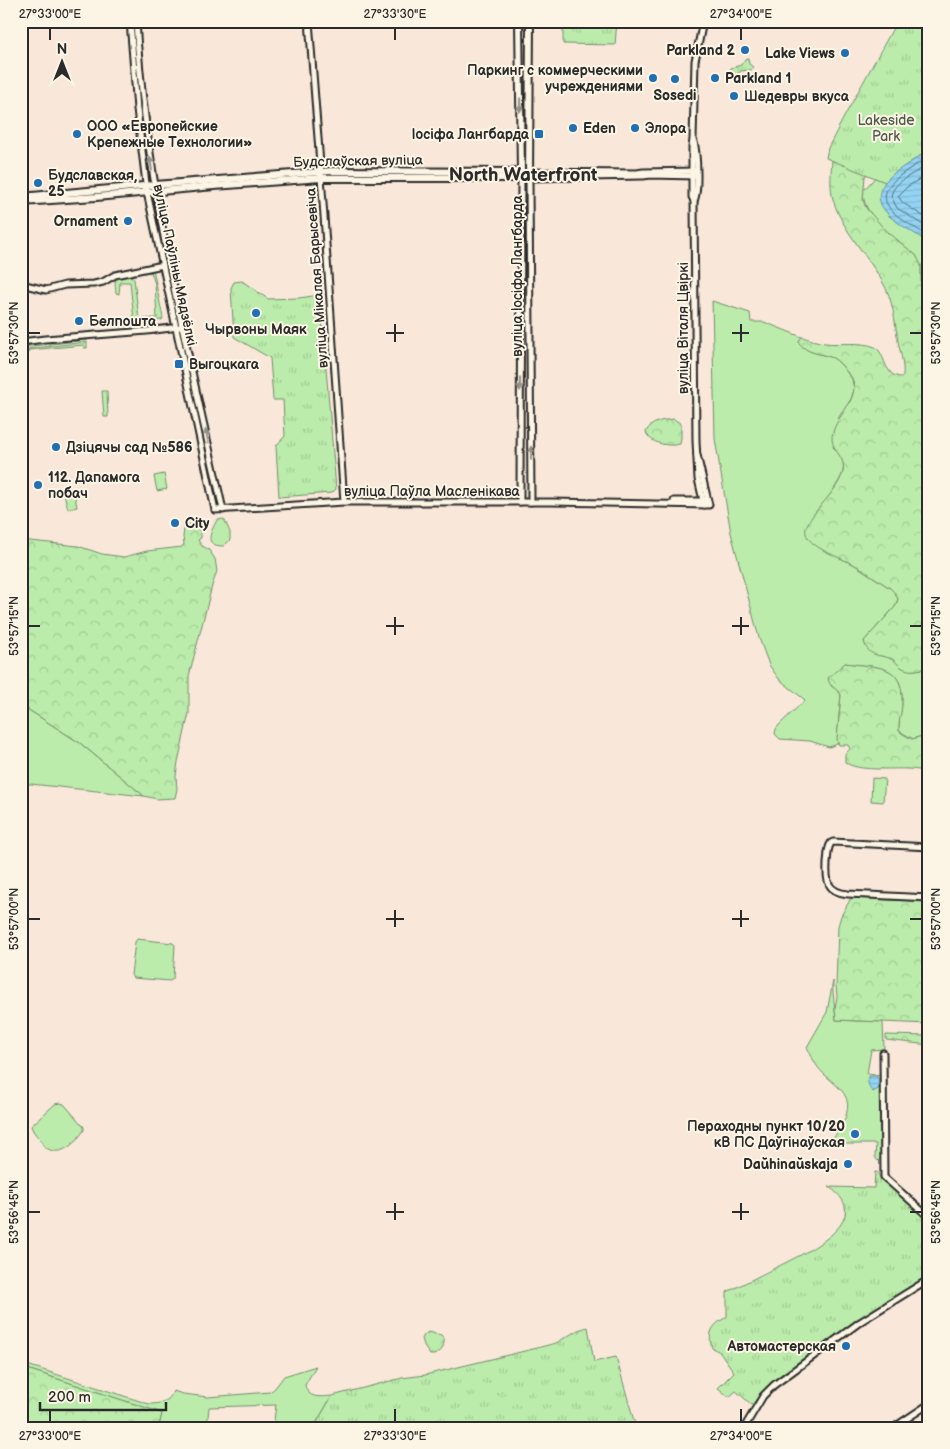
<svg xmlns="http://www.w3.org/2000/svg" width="950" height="1449" viewBox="0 0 950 1449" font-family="'Balsamiq Sans',sans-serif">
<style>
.grass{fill:#bbecab;stroke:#738c6b}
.forest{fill:url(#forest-crowns);stroke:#738c6b}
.park{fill:url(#park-tufts);stroke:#738c6b}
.water{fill:url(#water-rules);stroke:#6990a4}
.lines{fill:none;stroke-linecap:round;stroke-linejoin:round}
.shore{stroke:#556f7b;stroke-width:1}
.minor-casing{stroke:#2b2b2b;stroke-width:9}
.major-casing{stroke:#2b2b2b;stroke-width:10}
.minor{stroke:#fcf5e5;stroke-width:5}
.major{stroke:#fcf5e5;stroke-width:6}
.oneway{fill:#949088}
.ticks{fill:none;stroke:#2b2b2b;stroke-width:2}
.poi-dot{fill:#1f6fb2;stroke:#fcf5e5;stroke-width:2}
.labels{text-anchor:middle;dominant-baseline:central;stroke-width:4;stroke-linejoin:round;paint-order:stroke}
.poi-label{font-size:14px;font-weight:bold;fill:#2b2b2b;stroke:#fcf5e5;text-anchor:start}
.park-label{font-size:14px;fill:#4f5b4b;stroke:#fcf5e5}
.street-label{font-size:14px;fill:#2b2b2b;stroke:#fcf5e5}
.district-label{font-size:19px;font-weight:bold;fill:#2b2b2b;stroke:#fcf5e5}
.neatline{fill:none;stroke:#2b2b2b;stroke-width:2}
.ticks-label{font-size:12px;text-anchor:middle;fill:#2b2b2b}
</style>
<defs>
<pattern id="forest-crowns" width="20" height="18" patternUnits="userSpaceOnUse" patternTransform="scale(1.25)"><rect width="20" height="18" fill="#bbecab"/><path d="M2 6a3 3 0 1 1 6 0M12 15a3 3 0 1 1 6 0" fill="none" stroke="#a1cb93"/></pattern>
<pattern id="park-tufts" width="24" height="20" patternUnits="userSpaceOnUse" patternTransform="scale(1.25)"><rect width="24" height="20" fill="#bbecab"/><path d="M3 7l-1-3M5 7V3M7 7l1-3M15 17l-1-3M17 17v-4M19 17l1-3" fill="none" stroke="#a1cb93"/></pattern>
<pattern id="water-rules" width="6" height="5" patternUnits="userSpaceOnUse" patternTransform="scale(1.25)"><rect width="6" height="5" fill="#93d4f4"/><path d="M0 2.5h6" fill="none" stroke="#7fb6d1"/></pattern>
</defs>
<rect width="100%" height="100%" fill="#f9e8da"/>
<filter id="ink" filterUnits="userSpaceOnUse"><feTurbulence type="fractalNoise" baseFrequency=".02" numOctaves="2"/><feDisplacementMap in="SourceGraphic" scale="10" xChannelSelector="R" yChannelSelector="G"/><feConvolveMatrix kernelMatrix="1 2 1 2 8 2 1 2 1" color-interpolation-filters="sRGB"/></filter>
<g filter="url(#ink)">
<!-- grass -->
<g class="grass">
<path d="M929,149l-30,21 -14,12 -4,22 8,12 40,27v98l-8,-41v-35c-6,-7 -11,-15 -19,-21 -16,-15 -39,-29 -39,-53l17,-19z"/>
<path d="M153,269l10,49 -1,2 -24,2 -4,-2 -4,-38h-10l-1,12 -3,-1 -1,-11 2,-4c7,-3 11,-5 17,1l5,40 18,-1 -2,-34 -4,-12 -2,1v-3z"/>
<path d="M712,301l38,12 1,9h13l38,15 -2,2 9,12 25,7 9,9 9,12 2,11 -3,9 -12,18 -6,30c7,7 12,14 10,24 -2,12 -27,42 -35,52l12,25 35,17 35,23 5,5 3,6 -3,8 -31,34 2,5 25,13 6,3 4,5 12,3 16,-2v14l-6,4 -2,10 2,1 1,5 5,10v25l-7,-1 -9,3 -14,-8c-1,-9 2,-18 3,-27 2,-42 -26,-36 -57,-41l-7,8 -7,15 8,5 2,4 -3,31v17l-3,2 -6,2 -19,-6 -30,-2 -5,-5 1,-5 3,-4 26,-25 -26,-21 -10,-14 -10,-27 -28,-105 -16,-94z"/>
<polygon points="86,337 88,340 23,347 23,344"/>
<polygon points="87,342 87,348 84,348 84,345 29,350 28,353 25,354 24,350 25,349"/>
<polygon points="102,391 107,391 108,417 104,417"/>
<polygon points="164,474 167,489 157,491 154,476"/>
<polygon points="74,492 77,507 68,509 64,494"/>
<path d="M224,519l6,13v8l-6,6c-22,0 -13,-14 -7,-26z"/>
<polygon points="21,705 80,743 144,796 21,783"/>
<polygon points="872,778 885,779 883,802 871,801"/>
<polygon points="137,939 173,943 175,945 173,979 170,981 133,978 131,975 135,942"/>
<path d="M833,981v11l3,28 47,2 1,27 -13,1 -4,24 16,2 -2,82 -3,3 -3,-4 1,-13h-46c4,-8 11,-15 14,-23 11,-26 -5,-32 -21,-48 -7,-6 -12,-18 -16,-26l20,-35z"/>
<path d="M60,1103l4,1 20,23v3c-7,11 -21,27 -36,19 -4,-2 -5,-6 -8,-10 -4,-4 -7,-7 -9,-13l24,-22z"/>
<path d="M21,1363l128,41c11,0 21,-2 24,-13l10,3 25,3 62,-5 5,-4 9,-12 32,-10 -11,19c3,14 15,12 27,11l-18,31 -3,1h-38l3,-23 -67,2 -2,21h-20l-23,-4 -5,2 3,-13 -141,-46z"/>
</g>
<!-- forest -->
<g class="forest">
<path d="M929,21l-57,150 -7,5 -2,24 3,8 22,25 28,22 5,10v35l8,41v327c-9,1 -20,5 -28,-1 -3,-2 -5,-6 -9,-8 -12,-5 -24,-1 -28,-18l31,-34 3,-8 -3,-6 -5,-5c-11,-7 -23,-16 -35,-23 -12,-7 -58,-20 -48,-40 9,-18 28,-31 35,-50 8,-20 -17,-24 -8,-46 6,-16 24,-30 19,-48 -1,-4 -4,-7 -7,-10 -3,-5 -8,-10 -13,-13 -12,-5 -26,-4 -34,-15l1,-4 2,-2c8,2 15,5 23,6 15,2 36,-2 50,4 11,6 8,30 27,30l1,-2c1,-12 -3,-23 -5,-34 -4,-22 -4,-40 -16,-60 -15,-26 -44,-56 -50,-86 -2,-12 -1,-23 0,-35z"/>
<path d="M674,419l7,5v14l-1,6c-11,3 -30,0 -34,-12 5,-11 18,-12 28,-13z"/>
<polygon points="188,524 196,525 201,533 201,538 198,540 201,545 209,550 215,559 217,571 212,586 189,676 189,713 178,762 176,776 177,789 175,798 157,799 144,796 80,743 21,705 21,540 78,546 102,554 124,557 147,551 182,547 184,544 183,537 184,529"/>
<path d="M845,663c31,5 59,-1 57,40 0,9 -4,19 -3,28l4,3 9,5 10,-3 7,1v34c-7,0 -14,-2 -21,-2 -16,-1 -51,3 -63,-7v-8l5,-5 -2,-4h-9l-1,-2 -1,-4 4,-44c-4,-7 -12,-8 -13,-17z"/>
<polygon points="851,898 929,902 929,1024 836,1020 835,1009 837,996 836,986 838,926 841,916"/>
<polygon points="886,1035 929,1036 929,1045 886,1040"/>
<path d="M428,1332l13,3 3,3c1,9 -4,18 -14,17l-5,-7 -3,-9 2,-4z"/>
<polygon points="21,1367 162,1413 159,1426 153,1428 21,1428"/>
</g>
<!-- park -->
<g class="park">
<polygon points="563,21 617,21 615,45 563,44"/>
<path d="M897,21h32v128c-15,12 -31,20 -44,33l-59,-24 2,-10 15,-29z"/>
<polygon points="748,58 749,64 753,67 751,70 741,71 733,78 730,77 728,74 731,68 741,65 745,59"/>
<polygon points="242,281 268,299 299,298 320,295 336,489 332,493 279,497 276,446 285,436 283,400 273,400 270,358 234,337 231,288 234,282"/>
<path d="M875,1172h2l4,8 24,19 24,22v55l-86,55 -68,48 -12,12 -11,14 -16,-14 -7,6 -11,-9 16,-16 -14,-20 -8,-4c-5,-16 1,-24 15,-31v-25c16,-8 32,-16 48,-24 27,-14 104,-47 54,-81l45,1z"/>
<polygon points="588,1327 594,1362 616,1357 636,1428 311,1428 314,1427 332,1396 402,1378 425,1375 533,1349 556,1343 578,1330"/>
</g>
<!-- water -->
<g class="water">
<path d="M929,149v94c-23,-17 -74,-37 -36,-69 11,-9 25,-15 36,-25z"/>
<polygon points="929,682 929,712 924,702 923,697 921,696 923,686"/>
<path d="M872,1076h4l3,3 -1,10 -5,3c-4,-3 -6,-10 -5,-15z"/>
</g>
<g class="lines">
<!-- shore -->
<g class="shore">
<path d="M929,156c-10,8 -22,13 -32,22 -33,27 12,44 32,59"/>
<path d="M929,164c-12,9 -35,16 -38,32l6,12 32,21"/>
<polyline points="929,173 907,187 898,196 903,203 929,220"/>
</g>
<defs>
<g id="minor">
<polyline points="130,21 137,109 147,192 215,510 344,502 552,502 709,505 697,455"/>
<path d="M136,21c10,166 51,327 87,489"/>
<polyline points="309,21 324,216 344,502"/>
<polyline points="703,21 695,61 693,139 692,147 692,197 694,201 696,441 698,479 704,505"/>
<path d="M694,201c5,-10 3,-48 0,-59"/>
<polyline points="21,284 46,290 65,285 94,284 103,282 115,275 163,265"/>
<polyline points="21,342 45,339 147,331 179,327"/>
<polyline points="674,501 706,501"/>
<polyline points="520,502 521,172 637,173 643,172 696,171"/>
<polyline points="531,502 529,178 643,176 651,175 696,176"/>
<path d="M929,847l-96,-5 -2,1c-4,6 -3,13 -4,20 -1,18 0,29 21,31l81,4"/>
<polyline points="883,1053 884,1177 929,1217"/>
<polyline points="744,1428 763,1396 774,1385 860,1322 929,1279"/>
<polyline points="893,1428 929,1404"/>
</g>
<g id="major">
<polyline points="21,197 155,185 331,171 521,172 519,21"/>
<polyline points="21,202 96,197 214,186 321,178 529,178 530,21"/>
</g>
</defs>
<!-- minor casing -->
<use href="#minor" class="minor-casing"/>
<!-- major casing -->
<use href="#major" class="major-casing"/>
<!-- minor -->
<use href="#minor" class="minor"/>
<!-- major -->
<use href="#major" class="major"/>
</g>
<!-- one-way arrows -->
<defs><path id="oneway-solid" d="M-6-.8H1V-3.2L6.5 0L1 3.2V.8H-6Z" transform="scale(1.25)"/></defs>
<g class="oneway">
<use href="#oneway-solid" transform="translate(520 105) rotate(90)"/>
<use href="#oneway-solid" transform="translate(151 164) rotate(-99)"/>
<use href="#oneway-solid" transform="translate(520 384) rotate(90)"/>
<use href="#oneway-solid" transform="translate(207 436) rotate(-102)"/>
<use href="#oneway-solid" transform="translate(531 453) rotate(-90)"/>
</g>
</g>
<!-- ticks -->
<path class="ticks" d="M50,28v12M395,28v12M741,28v12M395,324v18M741,324v18M28,333h12M386,333h18M732,333h17M910,333h12M395,617v18M741,617v18M28,626h12M386,626h18M732,626h17M910,626h12M395,910v17M741,910v17M28,919h12M386,919h18M732,919h17M910,919h12M395,1203v17M741,1203v17M28,1212h12M386,1212h18M732,1212h17M910,1212h12M50,1409v13M395,1409v13M741,1409v13"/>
<!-- markers -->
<g class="poi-dot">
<circle cx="745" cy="50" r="5"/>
<circle cx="845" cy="53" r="5"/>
<circle cx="653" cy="78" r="5"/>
<circle cx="715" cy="78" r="5"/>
<circle cx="675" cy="79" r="5"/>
<circle cx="734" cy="96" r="5"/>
<circle cx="573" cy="128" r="5"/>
<circle cx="635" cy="128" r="5"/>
<circle cx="77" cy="134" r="5"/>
<rect x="534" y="129" width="10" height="10" rx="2.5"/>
<circle cx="38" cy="183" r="5"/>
<circle cx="128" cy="221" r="5"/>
<circle cx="256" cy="313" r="5"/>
<circle cx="79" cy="321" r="5"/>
<rect x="174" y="359" width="10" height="10" rx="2.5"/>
<circle cx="56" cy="447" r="5"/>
<circle cx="38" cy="485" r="5"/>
<circle cx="175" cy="523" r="5"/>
<circle cx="855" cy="1134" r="5"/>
<circle cx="848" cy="1164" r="5"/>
<circle cx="846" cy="1346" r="5"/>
</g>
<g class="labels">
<!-- poi labels -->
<g class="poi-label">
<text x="735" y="50" text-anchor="end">Parkland 2</text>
<text x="835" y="53" text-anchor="end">Lake Views</text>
<text x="643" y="70" text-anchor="end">Паркинг с коммерческими<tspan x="643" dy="16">учреждениями</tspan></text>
<text x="725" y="78">Parkland 1</text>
<text x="675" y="95" text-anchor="middle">Sosedi</text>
<text x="744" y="96">Шедевры вкуса</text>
<text x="87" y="126">ООО «Европейские<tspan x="87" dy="16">Крепежные Технологии»</tspan></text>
<text x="583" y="128">Eden</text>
<text x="645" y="128">Элора</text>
<text x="529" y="134" text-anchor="end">Іосіфа Лангбарда</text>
<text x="48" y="175">Будславская,<tspan x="48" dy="16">25</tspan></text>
<text x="118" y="221" text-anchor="end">Ornament</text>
<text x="89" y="321">Белпошта</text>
<text x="256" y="329" text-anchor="middle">Чырвоны Маяк</text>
<text x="189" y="364">Выгоцкага</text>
<text x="66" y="447">Дзіцячы сад №586</text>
<text x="48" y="477">112. Дапамога<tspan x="48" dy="16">побач</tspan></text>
<text x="185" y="523">City</text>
<text x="845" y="1126" text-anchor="end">Пераходны пункт 10/20<tspan x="845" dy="16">кВ ПС Даўгінаўская</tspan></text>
<text x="838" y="1164" text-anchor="end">Daŭhinaŭskaja</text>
<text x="836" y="1346" text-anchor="end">Автомастерская</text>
</g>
<!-- park labels -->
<g class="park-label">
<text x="886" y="120">Lakeside<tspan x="886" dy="16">Park</tspan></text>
</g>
<!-- street labels -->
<g class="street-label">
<text transform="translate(358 161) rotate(-1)">Будслаўская вуліца</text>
<text transform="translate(175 265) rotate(78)">вуліца Паўліны Мядзёлкі</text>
<text transform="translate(517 276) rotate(-90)">вуліца Іосіфа Лангбарда</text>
<text transform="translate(317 278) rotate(-94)">вуліца Мікалая Барысевіча</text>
<text transform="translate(683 328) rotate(-90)">вуліца Віталя Цвіркі</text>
<text x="432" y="491">вуліца Паўла Масленікава</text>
</g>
<!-- district labels -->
<g class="district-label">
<text x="523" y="175">North Waterfront</text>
</g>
</g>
<!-- margin -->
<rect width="950" height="1449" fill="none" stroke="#fcf5e5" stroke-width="55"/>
<!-- north arrow -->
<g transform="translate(62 62)" stroke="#fcf5e5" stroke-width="4" paint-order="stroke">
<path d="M0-4L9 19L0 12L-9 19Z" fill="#2b2b2b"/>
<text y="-8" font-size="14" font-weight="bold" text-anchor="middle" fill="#2b2b2b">N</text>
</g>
<!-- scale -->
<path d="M40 1402v8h126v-8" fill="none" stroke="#2b2b2b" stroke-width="2.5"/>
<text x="48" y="1402" font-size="15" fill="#2b2b2b" stroke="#fcf5e5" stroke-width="4" paint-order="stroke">200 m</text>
<rect x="28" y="28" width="894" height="1394" class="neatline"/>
<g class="ticks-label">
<text x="50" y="18">27°33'00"E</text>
<text x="395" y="18">27°33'30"E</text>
<text x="741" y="18">27°34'00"E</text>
<text transform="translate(14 333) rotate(-90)" y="4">53°57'30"N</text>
<text transform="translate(936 333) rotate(-90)" y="4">53°57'30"N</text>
<text transform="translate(14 626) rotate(-90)" y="4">53°57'15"N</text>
<text transform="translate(936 626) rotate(-90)" y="4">53°57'15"N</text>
<text transform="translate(14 919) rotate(-90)" y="4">53°57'00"N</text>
<text transform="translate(936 919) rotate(-90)" y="4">53°57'00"N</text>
<text transform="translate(14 1212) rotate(-90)" y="4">53°56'45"N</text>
<text transform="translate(936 1212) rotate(-90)" y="4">53°56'45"N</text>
<text x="50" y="1440">27°33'00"E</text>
<text x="395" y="1440">27°33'30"E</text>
<text x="741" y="1440">27°34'00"E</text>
</g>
</svg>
